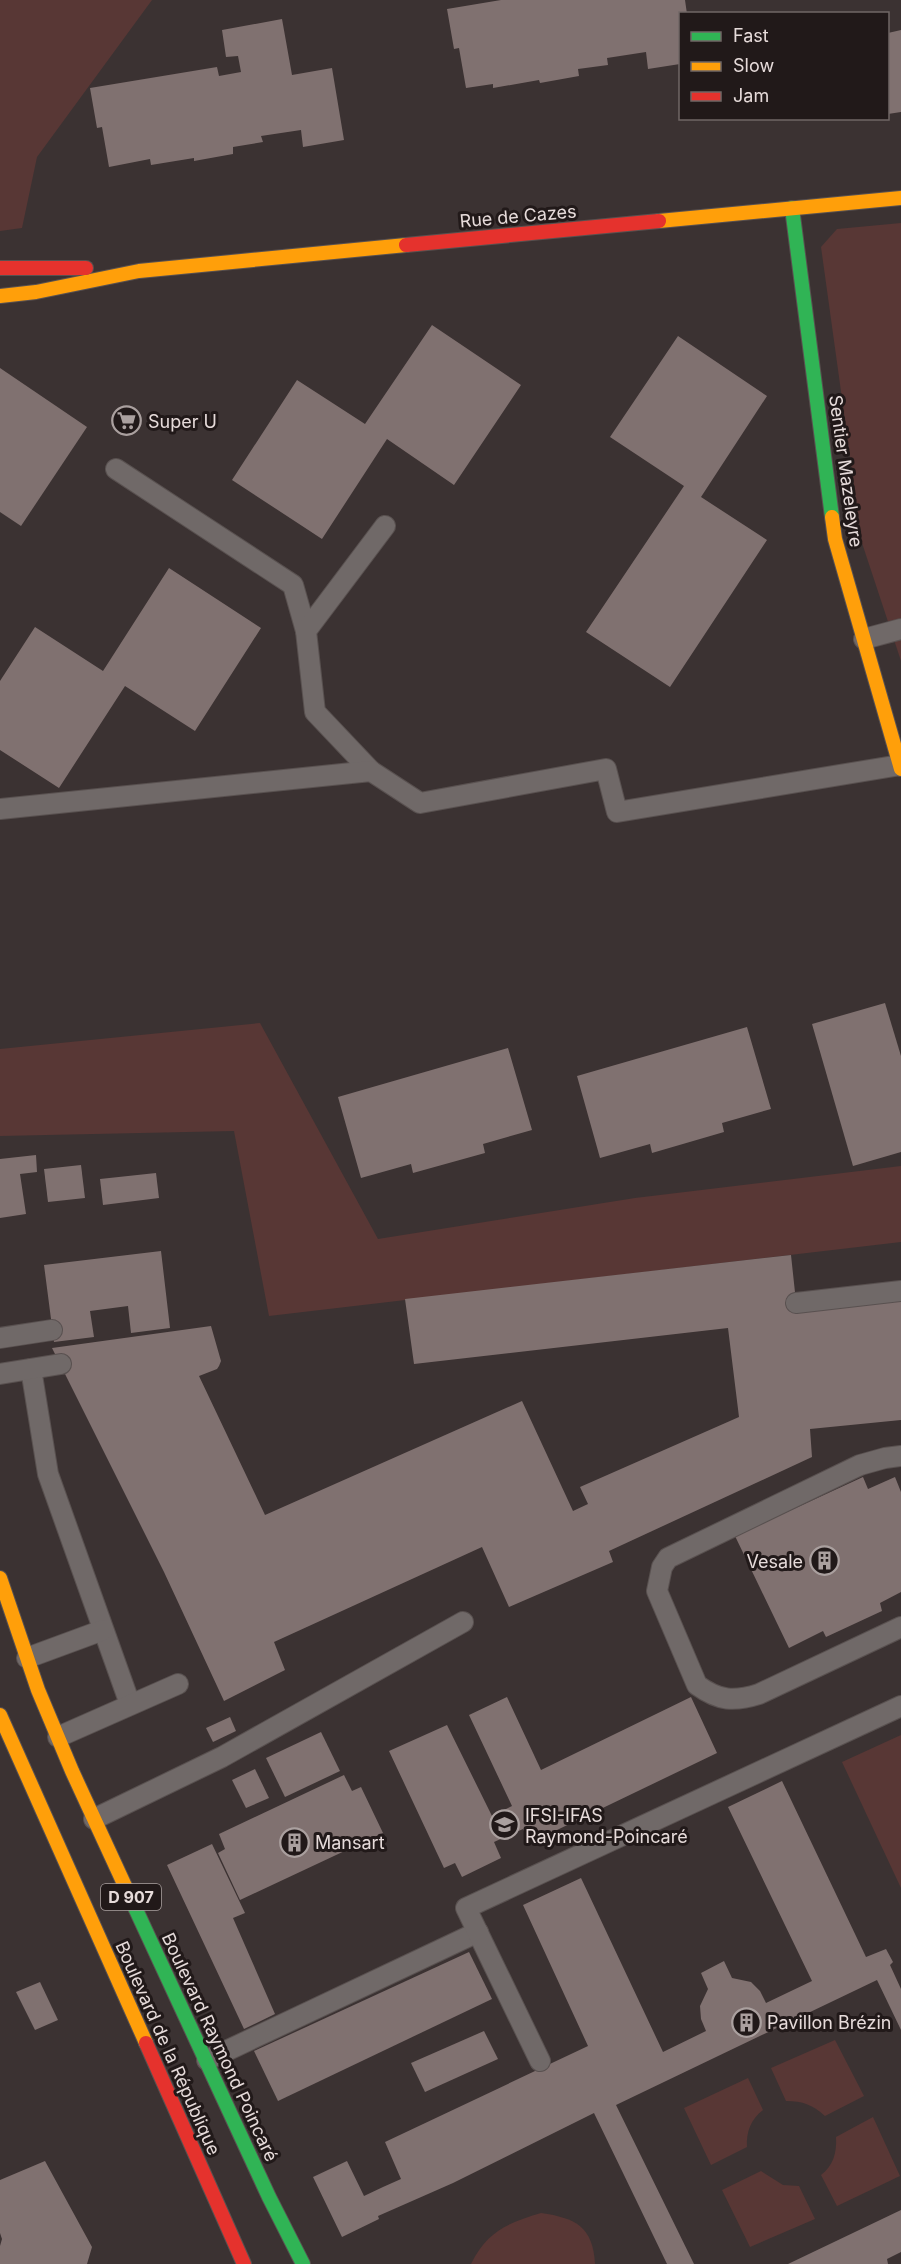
<svg xmlns="http://www.w3.org/2000/svg" width="901" height="2264" viewBox="0 0 901 2264" font-family="Inter,sans-serif">
<style>
.green{fill:#583735}
.building{fill:#807170}
.lines{fill:none;stroke-linecap:round;stroke-linejoin:round}
.lane-casing{stroke:#595150;stroke-width:22}
.fast-casing{stroke:#595150;stroke-width:16}
.slow-casing{stroke:#595150;stroke-width:16}
.jam-casing{stroke:#595150;stroke-width:16}
.lane{stroke:#706968;stroke-width:20}
.fast{stroke:#30b455;stroke-width:14}
.slow{stroke:#ff9f0a;stroke-width:14}
.jam{stroke:#e5322d;stroke-width:14}
.labels{text-anchor:middle;dominant-baseline:central;stroke-width:6;stroke-linejoin:round;paint-order:stroke}
.shield{fill:#211919;stroke:#aba1a0;stroke-width:1.5}
.shield-label{font-size:16px;font-weight:bold;fill:#e6dbda}
.street-label{font-size:18px;fill:#e6dbda;stroke:#211919}
.poi-label{font-size:18px;fill:#e6dbda;stroke:#211919;text-anchor:start}
</style>
<rect width="100%" height="100%" fill="#3b3232"/>
<!-- green -->
<g class="green">
<polygon points="0,0 152,0 37,157 22,228 0,231"/>
<polygon points="901,223 901,661 862,543 821,247 837,229"/>
<polygon points="260,1023 378,1239 635,1198 901,1166 901,1242 269,1316 234,1131 0,1136 0,1049"/>
<polygon points="901,1735 901,1888 842,1762"/>
<path d="M835,2040l29,56 -39,20c-12,-11 -22,-15 -39,-15l-15,-33z"/>
<path d="M748,2078l15,32c-12,9 -17,22 -16,37l-36,18 -27,-57z"/>
<path d="M873,2117l27,59 -63,30 -16,-31c12,-9 16,-22 15,-38z"/>
<polygon points="761,2171 783,2185 799,2186 815,2219 750,2247 722,2190"/>
<path d="M541,2213c35,5 52,14 54,51h-124c16,-33 37,-41 70,-51z"/>
</g>
<!-- building -->
<g class="building">
<polygon points="501,0 685,0 687,14 680,14 680,64 648,69 646,52 607,58 608,65 578,69 579,76 540,83 539,80 493,88 493,84 466,88 459,48 454,49 447,9"/>
<polygon points="282,19 292,75 332,68 344,140 303,147 301,130 261,136 263,142 233,147 233,154 194,161 194,158 151,165 150,159 109,167 102,127 97,128 90,88 217,67 219,76 241,72 238,56 226,57 222,30"/>
<polygon points="901,30 901,112 888,114 888,33"/>
<polygon points="432,325 521,385 454,485 387,439 322,539 232,480 297,380 365,424"/>
<polygon points="678,336 767,396 701,497 767,540 670,687 586,632 684,486 610,437"/>
<polygon points="0,368 87,427 21,526 0,512"/>
<polygon points="169,568 261,628 195,731 125,686 59,788 0,750 0,681 35,627 103,671"/>
<polygon points="885,1003 901,1056 901,1152 853,1166 812,1024"/>
<polygon points="747,1027 771,1109 722,1123 724,1132 652,1153 650,1144 600,1158 577,1076"/>
<polygon points="508,1048 532,1130 483,1144 485,1153 413,1173 411,1164 361,1178 338,1097"/>
<polygon points="36,1155 37,1172 20,1174 26,1214 0,1218 0,1159"/>
<polygon points="81,1165 85,1198 48,1202 44,1169"/>
<polygon points="156,1173 159,1198 103,1205 100,1179"/>
<polygon points="161,1251 170,1328 131,1333 128,1306 90,1311 94,1337 54,1342 44,1265"/>
<polygon points="791,1255 797,1311 901,1300 901,1420 810,1429 812,1457 609,1551 613,1562 509,1607 482,1547 274,1642 285,1670 224,1701 164,1572 52,1348 211,1326 221,1361 219,1366 217,1369 199,1376 265,1515 522,1401 573,1511 588,1504 580,1487 739,1417 728,1328 414,1364 405,1299"/>
<polygon points="863,1477 868,1489 895,1477 901,1492 901,1592 880,1603 882,1611 826,1637 823,1631 789,1648 735,1536"/>
<polygon points="507,1697 541,1770 691,1697 717,1753 530,1843 523,1829 494,1842 501,1858 462,1877 455,1863 444,1868 389,1751 447,1725 492,1816 512,1806 469,1715"/>
<polygon points="230,1717 236,1731 213,1742 206,1728"/>
<polygon points="321,1732 340,1771 285,1797 266,1758"/>
<polygon points="255,1769 269,1798 246,1808 232,1780"/>
<polygon points="344,1775 352,1791 361,1787 383,1833 240,1900 218,1853 225,1849 219,1834"/>
<polygon points="782,1781 866,1957 886,1949 893,1962 890,1965 901,1989 901,2030 877,1980 616,2105 694,2264 667,2264 594,2113 453,2183 378,2216 379,2219 342,2237 313,2177 347,2161 364,2196 383,2187 401,2179 385,2142 588,2046 523,1905 581,1878 663,2052 706,2031 701,2019 700,2006 708,1989 701,1973 724,1961 732,1978 751,1982 760,1991 766,2003 812,1981 728,1807"/>
<polygon points="212,1844 245,1913 233,1918 275,2014 244,2029 167,1865"/>
<polygon points="469,1952 492,1999 278,2101 254,2051"/>
<polygon points="40,1982 58,2020 35,2030 16,1992"/>
<polygon points="484,2031 498,2059 425,2092 411,2063"/>
<polygon points="45,2161 92,2247 87,2264 0,2264 0,2246 2,2239 0,2233 0,2180"/>
<polygon points="901,2210 901,2252 887,2259 888,2264 788,2264"/>
</g>
<g class="lines">
<defs>
<g id="lane">
<polyline points="116,469 293,585 306,631"/>
<polyline points="864,639 901,629"/>
<polyline points="371,771 315,712 306,631 385,526"/>
<polyline points="0,809 371,771 420,803 606,769 617,812 900,765"/>
<polyline points="796,1303 901,1291"/>
<polyline points="0,1338 52,1330"/>
<polyline points="31,1369 48,1474 130,1704"/>
<polyline points="0,1374 61,1364"/>
<path d="M901,1456l-16,2 -25,7 -192,93 -6,9 -5,24 40,94c22,16 37,17 62,9l142,-67"/>
<polyline points="27,1658 103,1630"/>
<polyline points="58,1737 178,1684"/>
<polyline points="94,1819 222,1757 463,1622"/>
<polyline points="207,2060 478,1932"/>
<polyline points="540,2061 466,1908 901,1706"/>
</g>
<g id="fast">
<polyline points="792,208 832,517"/>
<polyline points="131,1899 269,2197 303,2264"/>
</g>
<g id="slow">
<polyline points="659,221 901,198"/>
<polyline points="0,296 36,292 139,271 406,245"/>
<polyline points="832,517 835,539 901,769"/>
<polyline points="0,1578 38,1690 72,1771 131,1899"/>
<polyline points="0,1715 146,2043"/>
</g>
<g id="jam">
<polyline points="406,245 659,221"/>
<polyline points="0,268 86,268"/>
<polyline points="146,2043 244,2264"/>
</g>
</defs>
<!-- lane casing -->
<use href="#lane" class="lane-casing"/>
<!-- fast casing -->
<use href="#fast" class="fast-casing"/>
<!-- slow casing -->
<use href="#slow" class="slow-casing"/>
<!-- jam casing -->
<use href="#jam" class="jam-casing"/>
<!-- lane -->
<use href="#lane" class="lane"/>
<!-- fast -->
<use href="#fast" class="fast"/>
<!-- slow -->
<use href="#slow" class="slow"/>
<!-- jam -->
<use href="#jam" class="jam"/>
</g>
<!-- icons -->
<defs>
<symbol id="supermarket-ring" viewBox="-11 -11 22 22"><circle r="9.5" fill="#211919" stroke="#aaa09f" stroke-width="1.5"/><path d="M-6-5.5h2.5l.6 2H6L4.5 2H-2.5L-4.4-4H-6ZM-1.5 3.2a1.3 1.3 0 1 0 .1 0ZM3 3.2a1.3 1.3 0 1 0 .1 0Z" fill="#aaa09f"/></symbol>
<symbol id="building-ring" viewBox="-11 -11 22 22"><circle r="9.5" fill="#211919" stroke="#aaa09f" stroke-width="1.5"/><path d="M-4-6H4V6H1V3H-1V6H-4ZM-2.5-4.3h1.7v1.8h-1.7ZM.8-4.3h1.7v1.8H.8ZM-2.5-1h1.7V.8h-1.7ZM.8-1h1.7V.8H.8Z" fill="#aaa09f"/></symbol>
<symbol id="university-ring" viewBox="-11 -11 22 22"><circle r="9.5" fill="#211919" stroke="#aaa09f" stroke-width="1.5"/><path d="M0-5L7-2L0 1L-7-2ZM-4 1L0 2.5L4 1V4Q0 6-4 4Z" fill="#aaa09f"/></symbol>
</defs>
<g fill-rule="evenodd">
<use href="#supermarket-ring" x="110" y="404" width="33" height="33"/>
<use href="#building-ring" x="808" y="1544" width="33" height="33"/>
<use href="#university-ring" x="488" y="1808" width="33" height="33"/>
<use href="#building-ring" x="278" y="1826" width="33" height="33"/>
<use href="#building-ring" x="730" y="2006" width="33" height="33"/>
</g>
<g class="labels">
<!-- shield labels -->
<rect class="shield" x="101" y="1884" width="60" height="26" rx="4.5"/>
<g class="shield-label">
<text x="131" y="1897">D 907</text>
</g>
<!-- street labels -->
<g class="street-label">
<text transform="translate(518 216) rotate(-5)">Rue de Cazes</text>
<text transform="translate(846 471) rotate(82)">Sentier Mazeleyre</text>
<text transform="translate(220 2047) rotate(65)">Boulevard Raymond Poincaré</text>
<text transform="translate(168 2048) rotate(66)">Boulevard de la République</text>
</g>
<!-- poi labels -->
<g class="poi-label">
<text x="148" y="421">Super U</text>
<text x="803" y="1561" text-anchor="end">Vesale</text>
<text x="525" y="1815">IFSI-IFAS<tspan x="525" dy="21">Raymond-Poincaré</tspan></text>
<text x="315" y="1842">Mansart</text>
<text x="767" y="2022">Pavillon Brézin</text>
</g>
</g>
<!-- legend -->
<rect x="679" y="12" width="210" height="108" fill="#211919" stroke="#706766" stroke-width="1.5"/>
<rect x="691" y="32" width="30" height="9" fill="#30b455" stroke="#706766" stroke-width="1.5"/>
<text x="733" y="42" font-size="18" fill="#e6dbda">Fast</text>
<rect x="691" y="62" width="30" height="9" fill="#ff9f0a" stroke="#706766" stroke-width="1.5"/>
<text x="733" y="72" font-size="18" fill="#e6dbda">Slow</text>
<rect x="691" y="92" width="30" height="9" fill="#e5322d" stroke="#706766" stroke-width="1.5"/>
<text x="733" y="102" font-size="18" fill="#e6dbda">Jam</text>
</svg>
